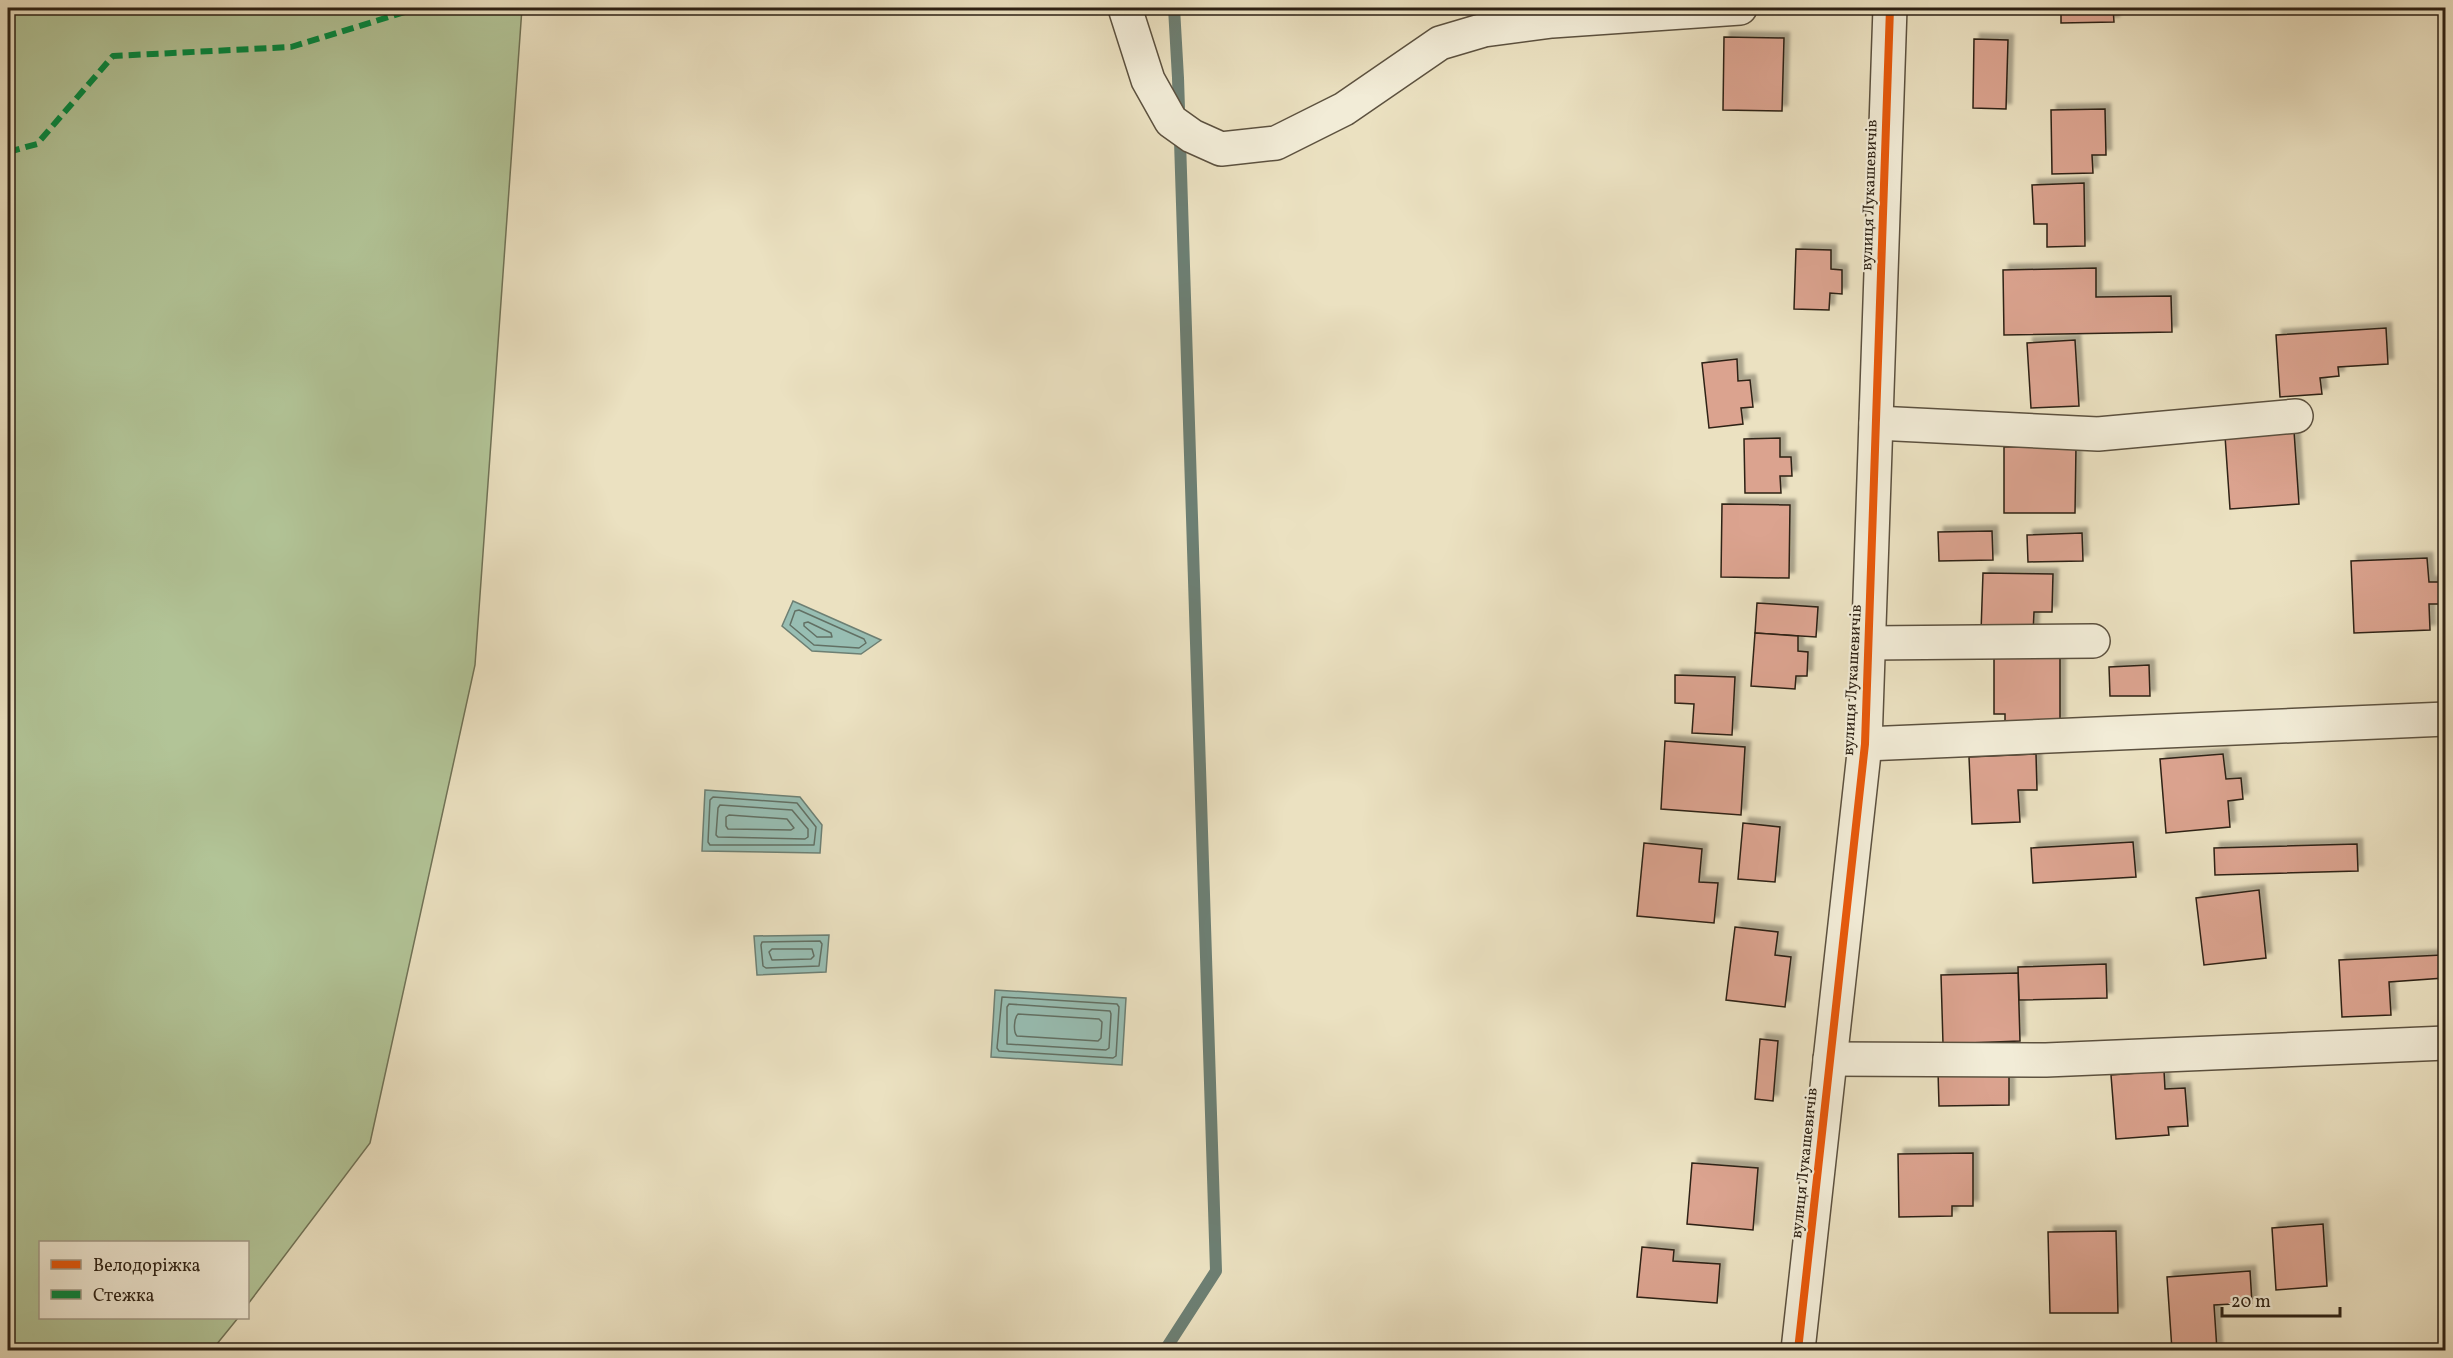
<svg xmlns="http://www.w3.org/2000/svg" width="2453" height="1358" viewBox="0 0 2453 1358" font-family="Vollkorn,serif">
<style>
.green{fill:#b2c497;stroke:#707256;stroke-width:1.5}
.water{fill:#98beb3;stroke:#6d7f73;stroke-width:1.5}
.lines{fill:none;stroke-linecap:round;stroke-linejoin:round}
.shore{stroke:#627064;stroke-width:1.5}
.stream{stroke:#6d7f73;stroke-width:12}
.building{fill:#dba38f;stroke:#2d2114;stroke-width:1.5;filter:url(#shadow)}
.minor-casing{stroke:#5c513f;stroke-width:36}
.minor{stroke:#f2ecd7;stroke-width:33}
.quiet{stroke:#00873e;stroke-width:6;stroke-dasharray:12 6;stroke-linecap:butt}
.cycleway-casing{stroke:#f2ecd7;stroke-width:11}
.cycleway{stroke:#e8590c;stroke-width:8}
.labels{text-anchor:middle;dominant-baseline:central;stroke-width:4.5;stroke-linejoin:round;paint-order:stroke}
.street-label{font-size:16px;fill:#2d2114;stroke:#f2ecd7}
</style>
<defs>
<filter id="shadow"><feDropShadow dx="5.5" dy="-5.5" stdDeviation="1.5" flood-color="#0004"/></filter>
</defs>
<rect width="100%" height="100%" fill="#ebe1c1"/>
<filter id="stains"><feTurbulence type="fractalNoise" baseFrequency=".00333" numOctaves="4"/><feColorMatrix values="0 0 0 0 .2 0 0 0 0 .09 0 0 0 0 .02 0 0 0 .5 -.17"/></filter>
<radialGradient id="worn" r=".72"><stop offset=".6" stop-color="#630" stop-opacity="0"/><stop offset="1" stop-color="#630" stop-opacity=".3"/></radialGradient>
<!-- green -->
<polygon class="green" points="8,8 522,8 475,665 370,1143 248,1304 248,1242 40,1242 40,1318 238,1318 212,1350 8,1350"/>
<!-- water -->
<g class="water">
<polygon points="793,601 881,640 861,654 812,651 782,626"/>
<polygon points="705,790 800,797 822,825 820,853 702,851"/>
<polygon points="829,935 826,972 757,975 754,936"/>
<polygon points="995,990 1126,998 1122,1065 991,1057"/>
</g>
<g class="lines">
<!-- shore -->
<g class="shore">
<polygon points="799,610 864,639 866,643 859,648 814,645 790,625 795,611"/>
<polygon points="808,622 831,633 832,637 817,637 804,626 804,623"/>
<polygon points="713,797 797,803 816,827 814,845 710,845 708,842 710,800"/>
<polygon points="720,805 792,810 808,829 808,837 805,839 718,837 716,835 718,808"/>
<polygon points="729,815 787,819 794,828 791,830 728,829 726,826 726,817"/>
<polygon points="820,941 822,944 819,966 766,968 763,966 761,945 762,942"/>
<polygon points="772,949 812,949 814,956 811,959 772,960 769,952"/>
<polygon points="1002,997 1117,1004 1119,1007 1116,1056 1113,1058 999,1051 997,1048"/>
<polygon points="1009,1004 1110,1011 1111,1014 1109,1048 1106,1050 1007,1044 1007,1007"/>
<path d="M1018,1014l81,5 3,3 -1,16 -3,3 -81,-5c-4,-4 -3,-18 1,-22z"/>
</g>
<!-- stream -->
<polyline class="stream" points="1165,1350 1216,1271 1178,78 1174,8"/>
</g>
<!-- building -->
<g class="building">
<polygon points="2061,8 2113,8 2114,22 2061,23"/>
<polygon points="1724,37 1784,38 1782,111 1723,110"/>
<polygon points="1974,39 2008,40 2006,109 1973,108"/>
<polygon points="2105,109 2106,155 2092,155 2093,173 2052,174 2051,110"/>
<polygon points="2084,183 2085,246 2047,247 2047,224 2034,224 2032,185"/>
<polygon points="1796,249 1831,250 1831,269 1842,270 1842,294 1830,293 1829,310 1794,309"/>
<polygon points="2096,268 2096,297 2171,296 2172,332 2004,335 2003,270"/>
<polygon points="2386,328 2388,364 2338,367 2339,376 2320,378 2322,394 2280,397 2276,335"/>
<polygon points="2075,340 2079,406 2031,408 2027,343"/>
<polygon points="1737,359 1738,381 1750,380 1753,407 1741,408 1743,424 1709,428 1702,363"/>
<polygon points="2294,431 2299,504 2230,509 2225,436"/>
<polygon points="1780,438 1780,457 1791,457 1792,476 1780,476 1781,493 1745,493 1744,439"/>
<polygon points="2076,446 2075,513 2004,513 2004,447"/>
<polygon points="1722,504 1790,505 1789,578 1721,577"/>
<polygon points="1992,531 1993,560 1939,561 1938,532"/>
<polygon points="2082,533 2083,561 2028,562 2027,535"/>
<polygon points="2427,558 2429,582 2441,582 2442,604 2429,604 2430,630 2354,633 2351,561"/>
<polygon points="1983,573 2053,574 2052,612 2034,612 2033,633 1981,632"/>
<polygon points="1757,603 1818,607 1816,637 1755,633"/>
<polygon points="1755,633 1798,636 1798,651 1808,652 1807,676 1796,676 1795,689 1751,686"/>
<polygon points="2060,651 2060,723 2005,724 2005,714 1994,714 1994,652"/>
<polygon points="2149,665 2150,696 2110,696 2109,667"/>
<polygon points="1675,675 1735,677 1732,735 1692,733 1694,704 1675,703"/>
<polygon points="1665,741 1745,747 1741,815 1661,809"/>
<polygon points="2036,754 2037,790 2018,790 2020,822 1972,824 1969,757"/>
<polygon points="2223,754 2226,779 2241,778 2243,799 2228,801 2230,827 2166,833 2160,759"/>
<polygon points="1743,823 1780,827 1775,882 1738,879"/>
<polygon points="2133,842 2136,877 2033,883 2031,848"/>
<polygon points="1644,843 1702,849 1699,882 1718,883 1714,923 1637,916"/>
<polygon points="2357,844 2358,871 2215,875 2214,848"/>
<polygon points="2259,890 2266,958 2204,965 2196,898"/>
<polygon points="1735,927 1778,932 1775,955 1791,957 1785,1007 1726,1000"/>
<polygon points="2442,955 2444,978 2389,982 2391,1015 2342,1017 2339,960"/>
<polygon points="2106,964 2107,998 2019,1000 2018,967"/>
<polygon points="2018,973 2020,1041 1943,1044 1941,975"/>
<polygon points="1760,1039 1778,1041 1773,1101 1755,1099"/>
<polygon points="1938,1071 2009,1071 2009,1105 1939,1106"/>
<polygon points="2164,1071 2165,1089 2185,1088 2188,1126 2168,1127 2169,1135 2116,1139 2111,1075"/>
<polygon points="1973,1153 1973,1206 1952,1206 1952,1216 1899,1217 1898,1154"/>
<polygon points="1692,1163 1758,1168 1753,1230 1687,1224"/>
<polygon points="2323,1224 2327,1286 2276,1290 2272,1228"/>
<polygon points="2116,1231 2118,1313 2050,1313 2048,1232"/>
<polygon points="1642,1247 1674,1250 1673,1261 1720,1264 1717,1303 1637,1297"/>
<polygon points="2250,1271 2252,1303 2214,1305 2217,1350 2172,1350 2167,1277"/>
</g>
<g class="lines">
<defs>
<g id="minor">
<polyline points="1125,8 1148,80 1171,121 1192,136 1221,149 1276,143 1344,109 1440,43 1484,30 1552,21 1740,8"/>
<polyline points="1876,423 2098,434 2296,416"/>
<polyline points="1869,643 2093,641"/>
<polyline points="1865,744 2446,719"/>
<polyline points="1830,1059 2046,1060 2446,1043"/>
<polyline points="1798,1350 1865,744 1890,8"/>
</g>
</defs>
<!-- minor casing -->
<use href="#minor" class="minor-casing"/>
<!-- minor -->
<use href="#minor" class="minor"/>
<!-- quiet -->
<polyline class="quiet" points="8,152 37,144 113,56 291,47 418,8"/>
<defs>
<polyline id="cycleway" points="1798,1350 1865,744 1890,8"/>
</defs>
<!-- cycleway casing -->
<use href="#cycleway" class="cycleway-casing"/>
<!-- cycleway -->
<use href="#cycleway" class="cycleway"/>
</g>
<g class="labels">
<!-- street labels -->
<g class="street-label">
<text transform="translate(1870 195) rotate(-88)">вулиця Лукашевичів</text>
<text transform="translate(1853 680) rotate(-87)">вулиця Лукашевичів</text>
<text transform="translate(1805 1163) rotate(-84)">вулиця Лукашевичів</text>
</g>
</g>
<!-- margin -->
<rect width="2453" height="1358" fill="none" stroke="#ebe1c1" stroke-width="30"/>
<rect x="9" y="9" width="2435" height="1340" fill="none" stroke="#2d2114" stroke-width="3"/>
<rect x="15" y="15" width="2423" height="1328" fill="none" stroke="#2d2114" stroke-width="1.5"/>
<!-- legend -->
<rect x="39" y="1241" width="210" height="78" fill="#f2ecd7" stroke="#a39b89" stroke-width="1.5"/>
<rect x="51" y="1260" width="30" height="9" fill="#e8590c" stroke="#a39b89" stroke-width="1.5"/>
<text x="93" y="1271" font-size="18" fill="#2d2114">Велодоріжка</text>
<rect x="51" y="1290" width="30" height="9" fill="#00873e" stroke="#a39b89" stroke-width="1.5"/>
<text x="93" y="1301" font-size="18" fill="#2d2114">Стежка</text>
<!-- scale -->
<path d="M2222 1307v9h118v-9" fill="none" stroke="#2d2114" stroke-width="3"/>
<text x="2231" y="1307" font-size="18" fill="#2d2114" stroke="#f2ecd7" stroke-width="4.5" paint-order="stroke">20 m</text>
<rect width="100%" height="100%" filter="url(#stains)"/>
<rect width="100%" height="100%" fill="url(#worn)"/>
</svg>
